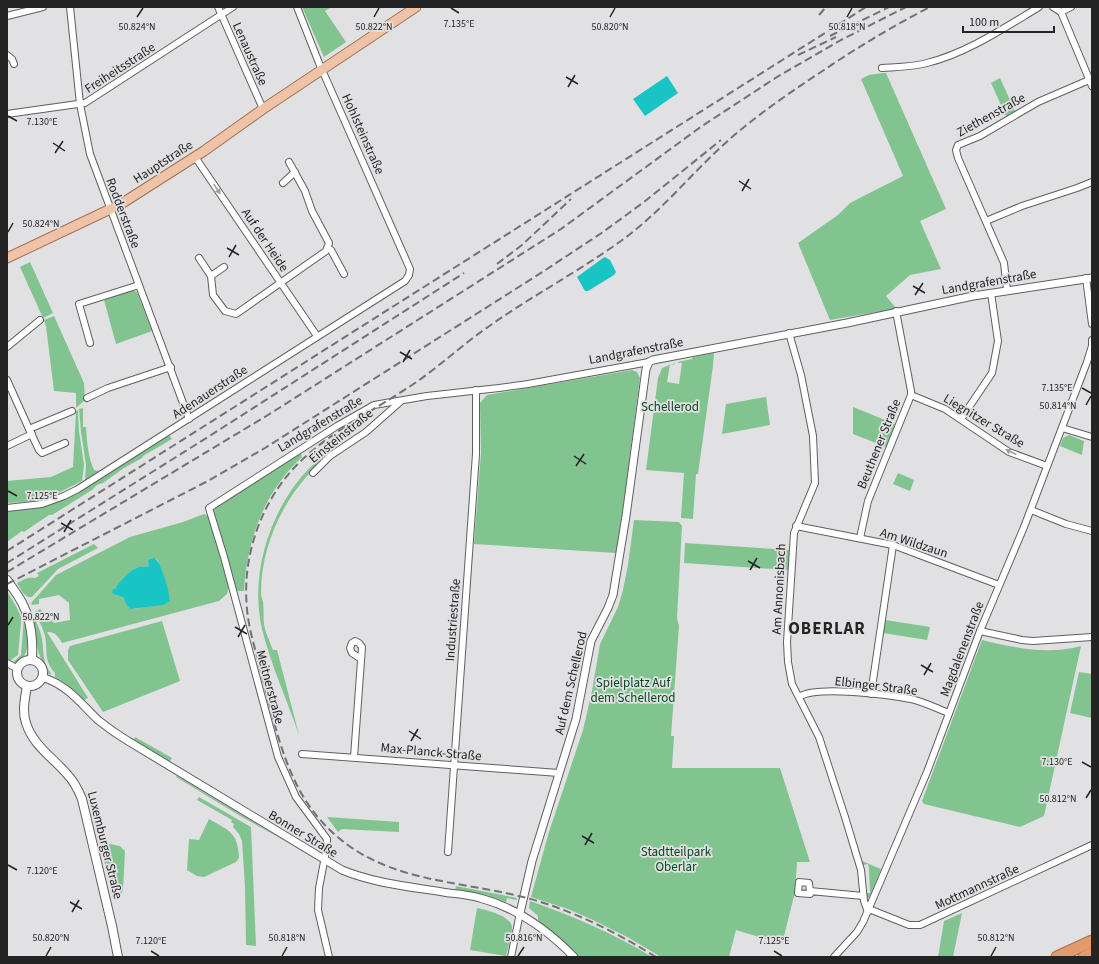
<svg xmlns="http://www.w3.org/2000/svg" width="1099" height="964" viewBox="0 0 1099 964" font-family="'Source Sans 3',sans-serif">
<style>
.green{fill:#82c490;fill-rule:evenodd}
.water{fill:#19c4c5}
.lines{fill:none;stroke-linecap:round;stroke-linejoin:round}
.minor-casing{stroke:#5f5f61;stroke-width:8}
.tertiary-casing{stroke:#5f5f61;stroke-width:9}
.secondary-casing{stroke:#5f5f61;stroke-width:10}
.primary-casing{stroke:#a17153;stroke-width:11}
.motorway-casing{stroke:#a17153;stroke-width:13}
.minor{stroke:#fff;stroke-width:6}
.tertiary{stroke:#fff;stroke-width:7}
.secondary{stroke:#fff;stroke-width:8}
.primary{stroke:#efc3a7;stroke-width:9}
.motorway{stroke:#e49b6c;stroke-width:11}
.rail{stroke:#727274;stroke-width:2;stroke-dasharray:8 4;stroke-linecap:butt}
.oneway{fill:#9c9c9d}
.ticks{fill:none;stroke:#242425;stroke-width:1.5}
.labels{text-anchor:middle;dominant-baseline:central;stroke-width:3.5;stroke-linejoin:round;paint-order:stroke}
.street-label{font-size:13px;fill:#242425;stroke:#e1e1e3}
.park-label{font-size:13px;fill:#05471f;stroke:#e1e1e3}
.district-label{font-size:17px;font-weight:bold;letter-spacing:1px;fill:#242425;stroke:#e1e1e3}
.ticks-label{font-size:10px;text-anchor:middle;fill:#242425;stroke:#e1e1e3;stroke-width:3.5;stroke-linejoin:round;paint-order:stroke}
</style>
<rect width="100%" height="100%" fill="#e1e1e3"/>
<!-- green -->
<g class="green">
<polygon points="302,7 331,7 325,11 346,42 324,57"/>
<polygon points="883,73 886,73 946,209 920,221 941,269 910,275 886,296 895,307 894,309 830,320 798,243 838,215 850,203 903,176 861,79 869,75"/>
<polygon points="1000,78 1015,111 1006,116 991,83"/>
<polygon points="30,262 53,313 43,318 20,267"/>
<polygon points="132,290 137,292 152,331 116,344 104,300"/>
<polygon points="54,316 84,383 85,400 76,408 76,393 54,391 46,326 44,320"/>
<polygon points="714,353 713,366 698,474 696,474 693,519 681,518 684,473 646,470 658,378 662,368 675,363 675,364 670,365 667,382 679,384 682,363 678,363 678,362 692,359 693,357"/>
<polygon points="632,370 637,372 640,378 626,487 616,553 474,544 481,453 480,403 487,395"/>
<polygon points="766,397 770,425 722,434 726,404"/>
<polygon points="853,407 895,424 886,447 853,434"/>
<path d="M83,408v19h3c1,16 2,29 8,43l5,1 -14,9 1,-15 -5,-33 -2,-23z"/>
<polygon points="78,410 79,431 84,465 82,481 52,496 34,501 7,503 7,481 51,477 73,467 76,411"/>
<polygon points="169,435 172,439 143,456 142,458 124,468 103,483 97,485 92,490 52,515 49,515 24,532 22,531 7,542 7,512 51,504 63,500 96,482"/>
<polygon points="1069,435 1084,441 1082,455 1060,446 1063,438"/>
<path d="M333,447l1,4c-43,32 -73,87 -73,142 0,3 1,6 2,9 1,7 0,15 1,22 1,8 6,18 9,26h4l22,85c-12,-35 -28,-70 -37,-106 -12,-53 6,-112 40,-153 10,-11 21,-20 31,-29z"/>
<path d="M301,453l1,4c-38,35 -55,83 -58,134h-9l-22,-76 2,-7z"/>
<polygon points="898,473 914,480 910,491 893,484"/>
<path d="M204,514l4,2 21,70 -2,8 -8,7 -157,42c-3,-6 -7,-12 -15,-11l41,66 -4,2 -19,-17 -10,-6v-4c-13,-14 -6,-26 -11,-40 -2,-7 -6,-14 -9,-21l5,-3 14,14 16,-3 -1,-17 -10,-8 -20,4v5l-7,1 -1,-2 25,-28 74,-38 53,-15zM153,557l4,2 7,19 6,22c-9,6 -25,7 -37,9l-9,-11 -7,-3 -2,-6c8,-9 18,-25 32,-22l2,-2 1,-6z"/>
<polygon points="634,520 679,522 682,526 677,618 679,626 671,736 674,736 672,768 780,768 810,862 797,862 795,892 782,944 736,930 729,957 661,957 629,938 593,920 568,909 531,897 548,835 583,730 592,691 600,644 618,607 623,590 628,565"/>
<polygon points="685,543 790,550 788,570 684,563"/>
<path d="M94,544l4,4 -40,21 -26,28h-4l-5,-4 -6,-10c6,-3 12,-7 18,-5l4,-2 -2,-3z"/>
<polygon points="7,591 17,608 21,617 21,623 18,655 8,662 7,661"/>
<path d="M33,614c3,8 8,17 9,25 2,13 0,23 9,34l-1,2c-4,-3 -4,-6 -6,-11 -10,-15 -6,-31 -13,-48z"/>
<path d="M24,618c6,11 8,45 -12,45l9,-8z"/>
<polygon points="885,620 930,627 927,640 883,633"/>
<polygon points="162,621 180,681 103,712 68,660 68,650 70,646"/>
<path d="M982,640c33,8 66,15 99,6l-37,170 -24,11 -96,-23 -2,-3z"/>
<polygon points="1079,672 1092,674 1092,718 1070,713"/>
<polygon points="126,736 128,736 134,739 135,737 172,758 169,762"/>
<polygon points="177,776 278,837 242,817 176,777"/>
<polygon points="199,797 251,827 256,946 246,945 245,886 242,841 239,834 233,827 234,824 231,822 232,820 197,800"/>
<polygon points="327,817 399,822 399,832 342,829 338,832"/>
<path d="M209,819c21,12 29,14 30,39l-3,4 -32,15 -7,-1 -10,-6 2,-31 10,1z"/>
<polygon points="105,843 120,846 125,851 123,890 120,897 113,897 100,844"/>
<polygon points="862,861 881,869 869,898 865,897 865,893 870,893 869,869 868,864 863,865"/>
<polygon points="456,886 517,898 516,900 507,898 506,903 485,896 455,891"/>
<path d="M530,901c43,15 83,32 122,56h-73l-13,-13 -28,-24v-4l-9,-8z"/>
<path d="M477,908c10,2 34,8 35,19 0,8 -4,21 -6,29l-36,-6z"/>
<polygon points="962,913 953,957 938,957 944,921"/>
</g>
<!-- water -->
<g class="water">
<polygon points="667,76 678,93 645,116 633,99"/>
<polygon points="605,257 610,260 616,272 614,275 588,291 585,291 577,277 603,258"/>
<path d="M154,557c7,5 16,36 16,44l-7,4 -32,4 -5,-5 -2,-6 -12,-5 1,-4h2c7,-10 19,-25 32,-22l2,-2 -1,-5z"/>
</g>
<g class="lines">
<defs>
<g id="minor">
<polyline points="70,7 80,104 90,154 189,419"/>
<polyline points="218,7 263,109"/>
<polyline points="1053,7 1061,12"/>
<polyline points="1061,12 1092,86"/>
<polyline points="1061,12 1071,7"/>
<polyline points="7,16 43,7"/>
<polyline points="7,55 12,59 14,64"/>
<path d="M882,68c15,-1 30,-1 45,-5 40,-10 77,-35 112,-56"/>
<polyline points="7,114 85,103 233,7"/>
<polyline points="195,157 317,336"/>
<polyline points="283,183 295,172"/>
<polyline points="986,221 1022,206 1077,188 1092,182"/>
<polyline points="328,248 331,250 344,274"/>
<polyline points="199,258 211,276 213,295 225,311 236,314 326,251 329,243 312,211 305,191 289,162"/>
<polyline points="211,276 224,267"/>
<polyline points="1086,278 1092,324"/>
<polyline points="1007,290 1004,263 958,158 956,150 958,145 980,136 1038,102 1089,80"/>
<polyline points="789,333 801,375 813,436 815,483 794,533 787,642 788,662 792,684 819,737 845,817 861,870 864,901 868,912"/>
<polyline points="90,343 79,304 139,285"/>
<polyline points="7,347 40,320"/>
<polyline points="7,380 29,429"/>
<polyline points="911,395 945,409 1009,452 1047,466"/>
<polyline points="87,398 108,388 171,367"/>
<polyline points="961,419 992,373 998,341 991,293"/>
<polyline points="1062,428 1092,437"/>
<polyline points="65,443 42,453 39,450 29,429 72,411"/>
<polyline points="7,446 32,434"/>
<polyline points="313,473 330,456 366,432 400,402"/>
<polyline points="7,508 42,504 64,496 78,489 405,281 409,275 410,269 319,63 297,7"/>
<polyline points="1031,510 1066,524 1092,531"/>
<polyline points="796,526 893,545 999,585"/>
<polyline points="860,538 868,501 911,395 911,391 896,311"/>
<polyline points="980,631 1022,640 1033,641 1092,637"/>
<polyline points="7,663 18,669"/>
<polyline points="871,694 893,545"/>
<path d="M799,697c17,-12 91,-2 112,2 13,3 25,9 38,14"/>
<polyline points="302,754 559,773"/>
<polyline points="354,757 362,647 359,643 355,641 352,643 350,648 352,653 361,659"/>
<polyline points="448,852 476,454 476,390"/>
<polyline points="810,891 809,883 799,882 798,893 810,894 810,891 863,896"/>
<polyline points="869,909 909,925 920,925 1092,845"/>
<polyline points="329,957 318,910 319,888 327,846 327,839 296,797 278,757 224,557 209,508 337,426 374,405 427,396 499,388 528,384 649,362"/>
<polyline points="511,957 520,913"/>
<polyline points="834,957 857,932 863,922 927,772 980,631 1024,527 1087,362 1092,346 1092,340"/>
</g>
<g id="tertiary">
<path d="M42,677c27,9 37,25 56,43 10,8 20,15 30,21l214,129c34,14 71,17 107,23 10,1 21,2 31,5 37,10 67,31 94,59"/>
<polyline points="520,913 532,861 576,719 591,641 608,608 613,595 626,516 646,369 649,362 653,360 847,323 973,296 1092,278"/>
</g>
<g id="secondary">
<path d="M7,580c6,9 13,17 17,27 8,17 9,35 8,53"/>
<circle cx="30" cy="673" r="13"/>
<path d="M27,686c-2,12 -5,25 -1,37 7,22 26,34 40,50 8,8 12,16 16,26l30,127 6,31"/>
</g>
<polyline id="primary" points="7,258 121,204 204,151 263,109 416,7"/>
<g id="motorway">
<polyline points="1057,957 1092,941"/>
<polyline points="1084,957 1092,953"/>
</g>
</defs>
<!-- minor casing -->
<use href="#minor" class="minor-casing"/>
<!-- tertiary casing -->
<use href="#tertiary" class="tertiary-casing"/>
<!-- secondary casing -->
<use href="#secondary" class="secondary-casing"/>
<!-- primary casing -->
<use href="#primary" class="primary-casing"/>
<!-- motorway casing -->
<use href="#motorway" class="motorway-casing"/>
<!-- minor -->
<use href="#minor" class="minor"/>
<!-- tertiary -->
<use href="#tertiary" class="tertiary"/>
<!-- secondary -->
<use href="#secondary" class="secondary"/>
<!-- primary -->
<use href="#primary" class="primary"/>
<!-- motorway -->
<use href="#motorway" class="motorway"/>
<!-- rail -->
<g class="rail">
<polyline points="819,15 826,7"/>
<polyline points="830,36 889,7"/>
<polyline points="798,55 836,37"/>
<polyline points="497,264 522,245 571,199"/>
<polyline points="7,551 866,7"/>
<polyline points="7,563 208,437 464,273"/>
<polyline points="7,572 268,415 561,229 702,126 777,77 841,40 906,7"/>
<polyline points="7,584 206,482 265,448 544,271 603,232 644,202 721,140"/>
<path d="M656,957c-42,-26 -86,-48 -133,-60 -72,-18 -145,-15 -199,-73 -38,-40 -48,-96 -62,-148 -5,-22 -13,-44 -15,-67 -6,-59 19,-121 65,-158 31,-26 69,-45 103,-68 25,-17 48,-39 73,-56 42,-30 88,-54 130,-84 42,-29 74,-71 113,-105 29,-25 61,-47 93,-68 34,-23 69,-44 106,-63"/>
</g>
</g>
<!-- one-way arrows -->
<defs><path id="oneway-solid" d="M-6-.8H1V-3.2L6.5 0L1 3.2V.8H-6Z"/></defs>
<g class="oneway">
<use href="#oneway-solid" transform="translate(217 189) rotate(56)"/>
<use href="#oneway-solid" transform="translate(1011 452) rotate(-155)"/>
</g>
<!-- ticks -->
<path class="ticks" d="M451,8l8,5M137,17l6,-9M374,17l5,-9M610,17l5,-9M847,17l5,-9M566,77l12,7M568,87l7,-12M8,116l9,5M53,143l12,8M55,153l8,-12M739,181l12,8M742,191l7,-12M8,232l5,-9M227,248l12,7M229,257l7,-12M913,286l12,7M915,295l8,-12M400,352l12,7M403,362l7,-12M1082,388l9,5M1086,405l5,-9M574,456l12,8M576,466l8,-12M8,491l9,5M61,523l12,7M64,532l7,-12M748,561l12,7M750,570l7,-12M8,625l5,-8M235,627l12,7M238,637l7,-12M921,665l12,7M924,675l7,-12M409,731l12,8M411,741l7,-12M1082,762l9,5M1086,798l5,-8M582,836l12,7M585,845l7,-12M8,865l9,5M70,902l12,7M72,912l7,-12M151,951l8,5M774,951l8,5M46,956l5,-9M282,956l5,-9M518,956l6,-9M991,956l5,-9"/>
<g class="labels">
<!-- street labels -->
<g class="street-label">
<text transform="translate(250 54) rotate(66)">Lenaustraße</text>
<text transform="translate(120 68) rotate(-33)">Freiheitsstraße</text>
<text transform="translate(991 115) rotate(-29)">Ziethenstraße</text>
<text transform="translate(363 134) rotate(66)">Hohlsteinstraße</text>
<text transform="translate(163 162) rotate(-33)">Hauptstraße</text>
<text transform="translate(123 213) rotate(69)">Rodderstraße</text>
<text transform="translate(265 240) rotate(56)">Auf der Heide</text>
<text transform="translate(989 282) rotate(-10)">Landgrafenstraße</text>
<text transform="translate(636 351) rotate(-11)">Landgrafenstraße</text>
<text transform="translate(210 392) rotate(-33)">Adenauerstraße</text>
<text transform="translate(984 421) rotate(31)">Liegnitzer Straße</text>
<text transform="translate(320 424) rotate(-31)">Landgrafenstraße</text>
<text transform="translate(341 436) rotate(-39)">Einsteinstraße</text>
<text transform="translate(879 444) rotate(-68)">Beuthener Straße</text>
<text transform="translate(914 543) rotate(18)">Am Wildzaun</text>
<text transform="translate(779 589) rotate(-87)">Am Annonisbach</text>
<text transform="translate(453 620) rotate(-86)">Industriestraße</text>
<text transform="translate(962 649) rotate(-69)">Magdalenenstraße</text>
<text transform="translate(571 683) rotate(-77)">Auf dem Schellerod</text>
<text transform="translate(876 686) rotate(7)">Elbinger Straße</text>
<text transform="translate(270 687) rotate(75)">Meitnerstraße</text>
<text transform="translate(431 752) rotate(5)">Max-Planck-Straße</text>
<text transform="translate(303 834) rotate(31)">Bonner Straße</text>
<text transform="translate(105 845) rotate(76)">Luxemburger Straße</text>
<text transform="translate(977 887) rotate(-25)">Mottmannstraße</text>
</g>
<!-- park labels -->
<g class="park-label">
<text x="670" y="407">Schellerod</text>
<text x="633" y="683">Spielplatz Auf<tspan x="633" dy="15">dem Schellerod</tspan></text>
<text x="676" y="852">Stadtteilpark<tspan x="676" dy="15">Oberlar</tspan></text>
</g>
<!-- district labels -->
<g class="district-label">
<text x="827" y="629">OBERLAR</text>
</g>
</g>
<g class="ticks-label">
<text x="459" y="27">7.135°E</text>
<text x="137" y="30">50.824°N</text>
<text x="374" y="30">50.822°N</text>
<text x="610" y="30">50.820°N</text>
<text x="847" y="30">50.818°N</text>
<text x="42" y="125">7.130°E</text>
<text x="41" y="227">50.824°N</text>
<text x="1057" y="391">7.135°E</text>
<text x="1058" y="409">50.814°N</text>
<text x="42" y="499">7.125°E</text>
<text x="41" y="620">50.822°N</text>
<text x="1057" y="765">7.130°E</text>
<text x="1058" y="802">50.812°N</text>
<text x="42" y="874">7.120°E</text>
<text x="51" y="941">50.820°N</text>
<text x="287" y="941">50.818°N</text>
<text x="524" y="941">50.816°N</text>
<text x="996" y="941">50.812°N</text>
<text x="151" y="944">7.120°E</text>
<text x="774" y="944">7.125°E</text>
</g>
<!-- border -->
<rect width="1099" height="964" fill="none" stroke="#242425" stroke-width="16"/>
<!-- scale -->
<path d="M963 26v6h91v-6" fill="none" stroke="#242425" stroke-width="2"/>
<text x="969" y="26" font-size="12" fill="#242425" stroke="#e1e1e3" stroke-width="3" paint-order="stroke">100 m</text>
</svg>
